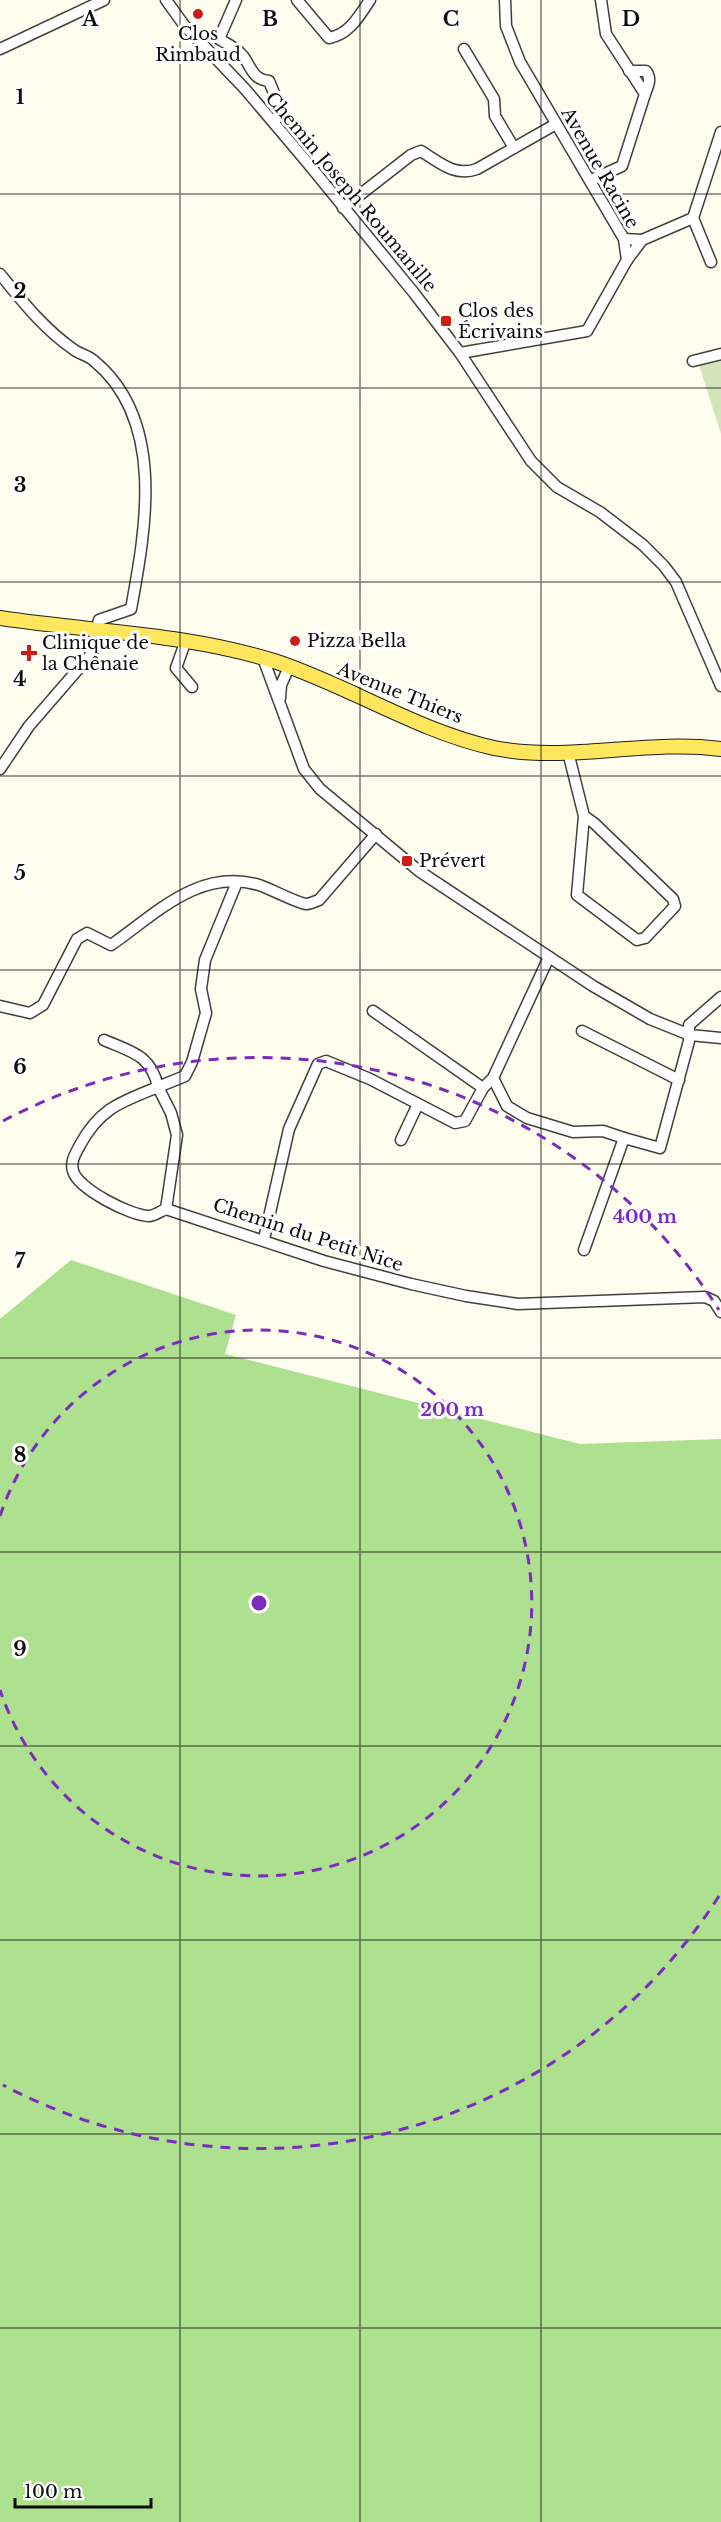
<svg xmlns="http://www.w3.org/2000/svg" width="721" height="2522" viewBox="0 0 721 2522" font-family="'Libre Baskerville',serif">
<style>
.forest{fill:#ade18f}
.cemetery{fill:#d3e4bb}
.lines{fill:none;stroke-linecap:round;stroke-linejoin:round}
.minor-casing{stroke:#404040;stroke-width:13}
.major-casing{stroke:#1e1e1e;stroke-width:16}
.minor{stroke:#fff;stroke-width:10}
.major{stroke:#ffe65d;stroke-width:14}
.grid{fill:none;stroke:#0d0d0d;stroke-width:1.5;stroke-opacity:0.55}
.ring{fill:none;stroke:#7b2cbf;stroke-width:3;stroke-dasharray:10 8}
.poi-dot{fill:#cc1d15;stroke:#fff;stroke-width:2}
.labels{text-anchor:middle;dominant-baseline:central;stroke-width:6;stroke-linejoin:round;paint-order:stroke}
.poi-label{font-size:18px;fill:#0d0d0d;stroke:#fff;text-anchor:start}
.street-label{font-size:18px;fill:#0d0d0d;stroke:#fff}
.grid-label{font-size:20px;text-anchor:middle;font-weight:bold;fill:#0d0d0d;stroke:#fff;stroke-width:6;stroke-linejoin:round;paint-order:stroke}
.centre{fill:#7b2cbf;stroke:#fff;stroke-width:3}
.ring-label{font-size:18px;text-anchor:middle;font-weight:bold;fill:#7b2cbf;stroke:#fff;stroke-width:6;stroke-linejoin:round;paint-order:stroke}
</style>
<rect width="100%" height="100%" fill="#fffded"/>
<!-- forest -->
<polygon class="forest" points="71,1260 236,1315 225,1354 580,1444 721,1439 721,2522 0,2522 0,1319"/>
<!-- cemetery -->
<polygon class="cemetery" points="721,360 721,434 699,365"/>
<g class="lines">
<defs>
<g id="minor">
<polyline points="166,0 184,25 245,89 306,161 414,293 460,353 531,461 557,487 600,512 643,545 664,566 676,582 721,686"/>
<path d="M236,0l-17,39c7,4 19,10 24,17 9,12 9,23 26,25l12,29 -7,13"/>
<path d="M297,0l32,38c21,-4 30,-22 41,-38"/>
<polyline points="0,49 104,0"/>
<polyline points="464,49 494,99 495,116 514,148"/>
<path d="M629,71h17c6,8 2,15 -1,23"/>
<polyline points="591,180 622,166 645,94 606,34 601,0"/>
<path d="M343,208l68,-53 10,-4c19,12 34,26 56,18l79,-45"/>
<polyline points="693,218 711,262"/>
<polyline points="624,239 642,240 627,260"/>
<polyline points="642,240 693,218 721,132"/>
<path d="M0,274c22,27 44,55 73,75 6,5 14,6 20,11 73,59 53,168 38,249l-32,11 -2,8"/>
<polyline points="460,353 587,331 627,260 624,239 520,62 506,26 505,0"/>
<polyline points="693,361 721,354"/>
<polyline points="186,640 176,668 192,687"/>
<polyline points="263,658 304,769 320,789 419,871 593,986 650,1019 690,1035 721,1038"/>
<polyline points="280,698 281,685 289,667"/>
<polyline points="568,752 584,816 577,895 637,940 645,938 675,906 673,899 594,823 584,816"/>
<polyline points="0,769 29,726 112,630"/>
<path d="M0,1006l30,7 13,-8 34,-66 10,-6 24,12c46,-32 88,-77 148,-60 12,4 38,18 47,19 4,0 10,-3 13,-4l57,-66"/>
<polyline points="373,1011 483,1088"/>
<polyline points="582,1031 679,1080"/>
<path d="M104,1040c28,12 47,15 54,47l27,-11 7,-14 14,-49 -5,-24 4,-29 32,-78"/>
<polyline points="493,1078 507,1106 527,1118 573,1132 603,1131 624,1138"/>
<path d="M158,1087l13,26 6,22 -11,74c-5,2 -12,7 -17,7 -18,0 -71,-27 -76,-45 -3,-10 3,-18 7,-26 20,-37 41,-43 78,-58z"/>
<polyline points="401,1140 418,1104"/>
<polyline points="166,1209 324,1261 411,1284 466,1296 518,1304 705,1297 714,1301 721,1312"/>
<polyline points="264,1239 289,1129 318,1064 326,1061 370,1079 455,1123 465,1121 483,1088 493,1078 549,957"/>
<polyline points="584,1250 624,1138 660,1148 689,1041 689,1025 721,997"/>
</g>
<path id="major" d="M0,618c92,14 185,15 274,43 74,24 143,70 220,87 75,15 151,-9 227,1"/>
</defs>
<!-- minor casing -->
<use href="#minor" class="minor-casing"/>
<!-- major casing -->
<use href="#major" class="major-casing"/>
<!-- minor -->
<use href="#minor" class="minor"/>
<!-- major -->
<use href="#major" class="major"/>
</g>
<!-- grid -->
<path class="grid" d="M180,0v2522M360,0v2522M541,0v2522M0,194h721M0,388h721M0,582h721M0,776h721M0,970h721M0,1164h721M0,1358h721M0,1552h721M0,1746h721M0,1940h721M0,2134h721M0,2328h721"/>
<!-- distance rings -->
<g class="ring">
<path d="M0 1516A273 273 0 1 1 0 1690"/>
<path d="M719 1896A546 546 0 0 1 3 2085M3 1121A546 546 0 0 1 719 1310"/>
</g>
<!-- markers -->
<g class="poi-dot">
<circle cx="198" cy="14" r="6"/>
<rect x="440" y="315" width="12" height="12" rx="3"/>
<circle cx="295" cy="641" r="6"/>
<path d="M26 644h6v6h6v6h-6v6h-6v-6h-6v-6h6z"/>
<rect x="401" y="855" width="12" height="12" rx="3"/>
</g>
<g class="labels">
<!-- poi labels -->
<g class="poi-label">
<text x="198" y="34" text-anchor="middle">Clos<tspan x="198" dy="21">Rimbaud</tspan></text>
<text x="458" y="311">Clos des<tspan x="458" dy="21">Écrivains</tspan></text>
<text x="307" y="641">Pizza Bella</text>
<text x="42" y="643">Clinique de<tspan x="42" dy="21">la Chênaie</tspan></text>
<text x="419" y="861">Prévert</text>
</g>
<!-- street labels -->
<g class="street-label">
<text transform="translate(600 168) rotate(60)">Avenue Racine</text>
<text transform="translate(351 192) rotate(50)">Chemin Joseph Roumanille</text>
<text transform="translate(400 693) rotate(22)">Avenue Thiers</text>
<text transform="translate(308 1235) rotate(18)">Chemin du Petit Nice</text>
</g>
</g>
<g class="grid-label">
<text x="90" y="26">A</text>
<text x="270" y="26">B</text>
<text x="451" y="26">C</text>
<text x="631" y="26">D</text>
<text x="20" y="104">1</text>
<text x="20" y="298">2</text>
<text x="20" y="492">3</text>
<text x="20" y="686">4</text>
<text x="20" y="880">5</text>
<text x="20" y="1074">6</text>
<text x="20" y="1268">7</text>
<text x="20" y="1462">8</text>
<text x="20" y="1656">9</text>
</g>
<circle cx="259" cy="1603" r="9" class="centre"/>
<g class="ring-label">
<text x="645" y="1223">400 m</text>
<text x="452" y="1416">200 m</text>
</g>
<!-- scale -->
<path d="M15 2498v9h136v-9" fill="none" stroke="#0d0d0d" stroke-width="3"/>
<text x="24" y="2498" font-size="18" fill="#0d0d0d" stroke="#ffffff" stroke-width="4.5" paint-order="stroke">100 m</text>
</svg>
